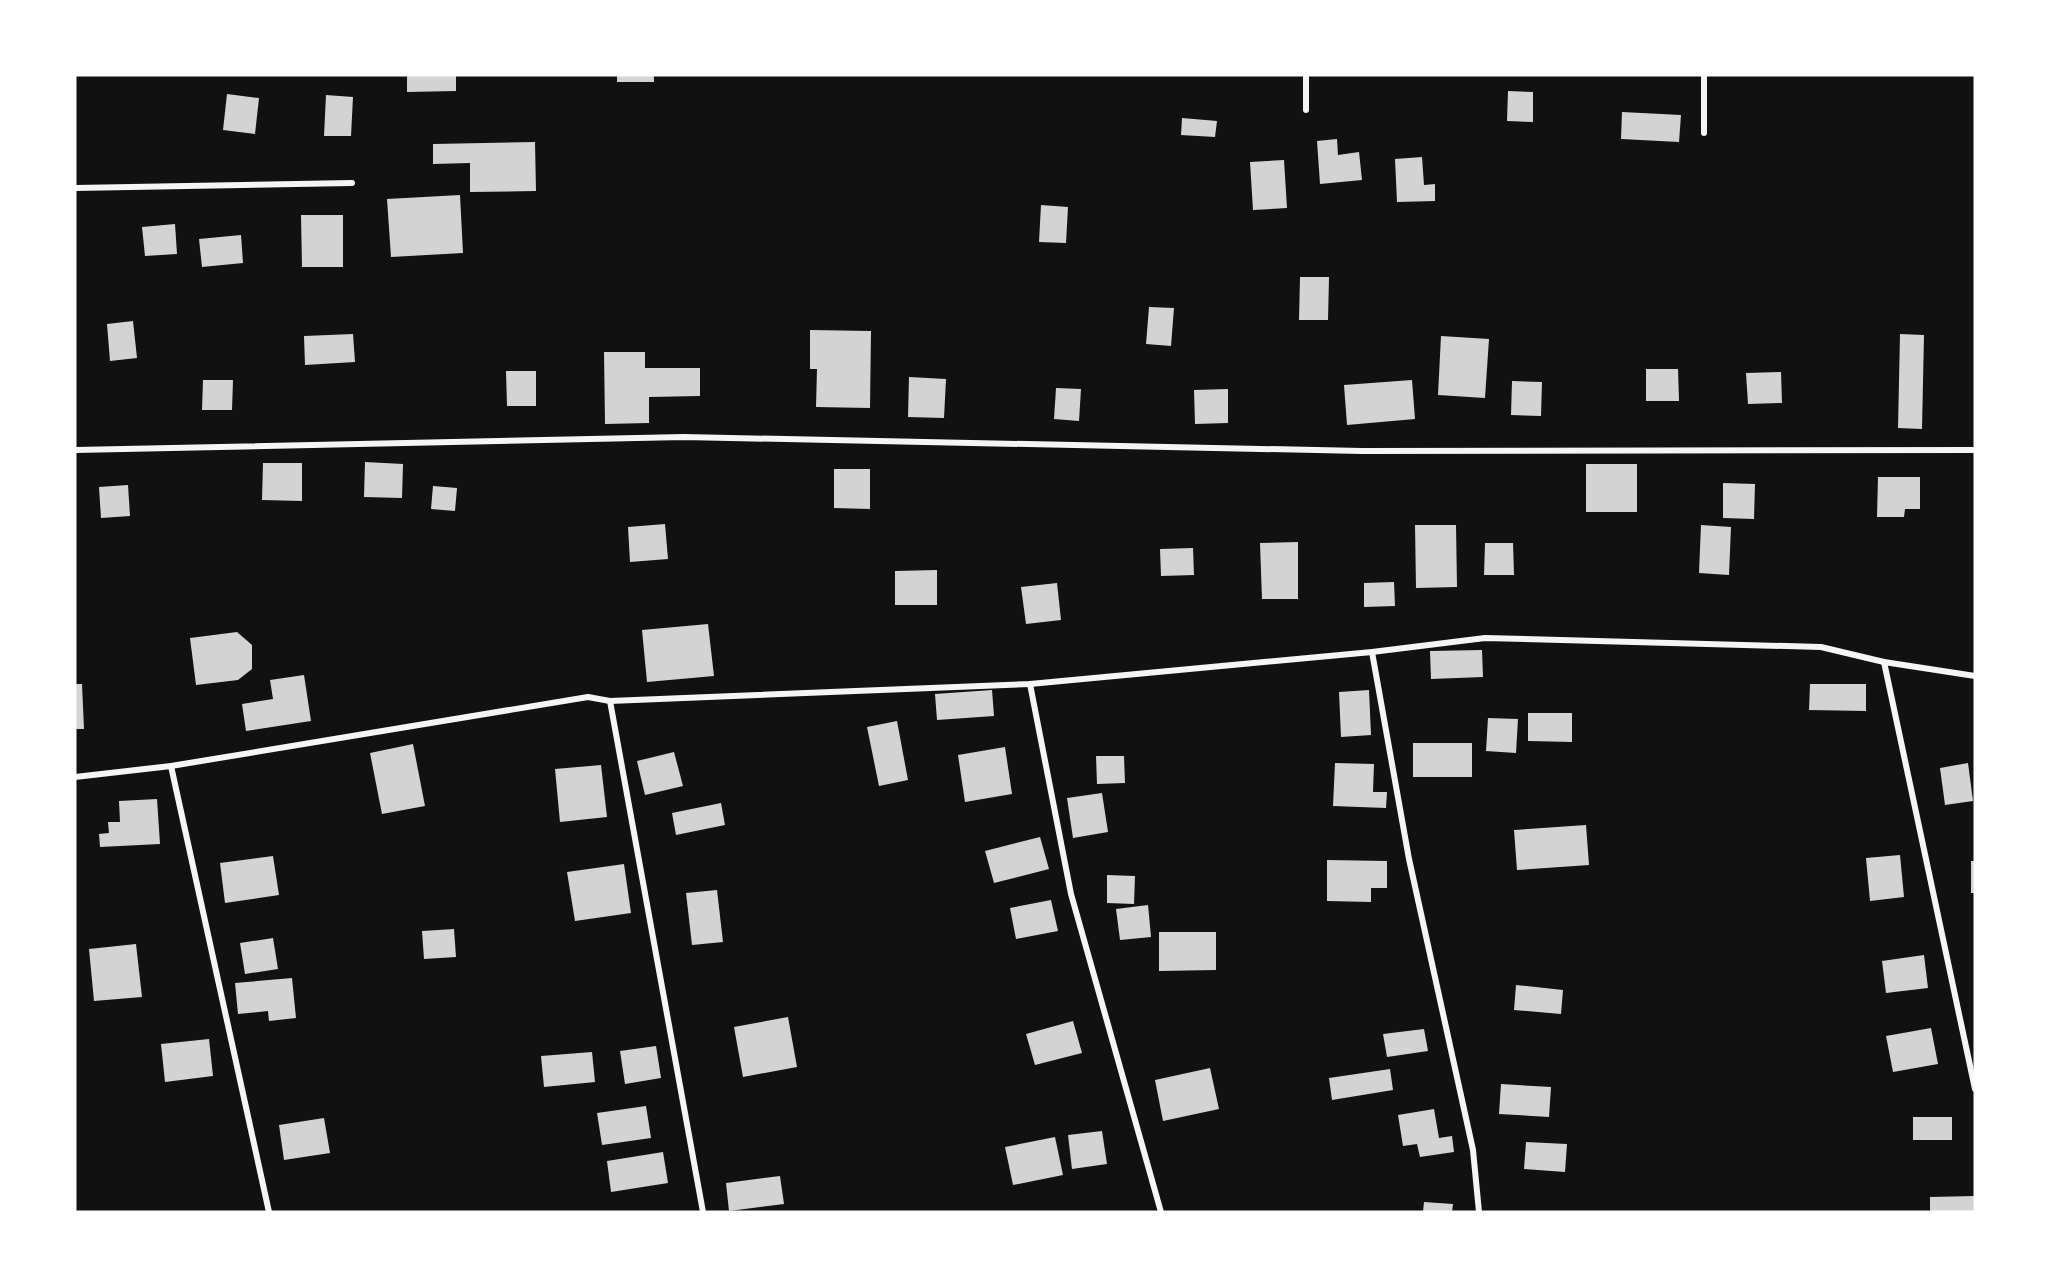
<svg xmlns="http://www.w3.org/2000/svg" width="2050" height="1287" viewBox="0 0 2050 1287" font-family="Barlow,sans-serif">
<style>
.building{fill:#d3d3d3}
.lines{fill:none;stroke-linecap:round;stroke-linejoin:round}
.minor{stroke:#f5f5f5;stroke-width:6}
</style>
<rect width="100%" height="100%" fill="#111"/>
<!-- building -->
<g class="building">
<polygon points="407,75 456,75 456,91 407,92"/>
<rect x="617" y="75" width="37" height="7"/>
<polygon points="1508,91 1533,92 1533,122 1507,121"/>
<polygon points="227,94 259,98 255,134 223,130"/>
<polygon points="326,95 353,97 351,136 324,136"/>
<polygon points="1622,112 1681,115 1679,142 1621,139"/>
<polygon points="1182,118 1217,121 1215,137 1181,135"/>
<polygon points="1337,139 1338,155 1359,152 1362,180 1320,184 1317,141"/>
<polygon points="535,142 536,191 470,192 470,163 433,164 433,144"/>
<polygon points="1422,157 1424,185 1435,184 1435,201 1397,202 1395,159"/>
<polygon points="1284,160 1287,208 1253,210 1250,162"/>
<polygon points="460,195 463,253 391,257 387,199"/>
<polygon points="1041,205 1068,207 1066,243 1039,242"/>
<polygon points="301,215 343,215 343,267 302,267"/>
<polygon points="175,224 177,254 145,256 142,227"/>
<polygon points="241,235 243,263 202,267 199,239"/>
<polygon points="1300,277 1329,277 1328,320 1299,320"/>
<polygon points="1149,307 1174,308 1171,346 1146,344"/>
<polygon points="133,321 137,358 110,361 107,324"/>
<polygon points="810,330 871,331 870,408 816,407 817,369 810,369"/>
<polygon points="353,334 355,362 305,365 304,336"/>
<polygon points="1900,334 1924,335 1922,429 1898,428"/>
<polygon points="1441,336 1489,339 1485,398 1438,395"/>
<polygon points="604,352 645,352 645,368 700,368 700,396 649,397 649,423 605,424"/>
<polygon points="1646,369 1678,369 1679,401 1646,401"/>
<polygon points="506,371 536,371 536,406 507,406"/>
<polygon points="1781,372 1782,403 1748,404 1746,373"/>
<polygon points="909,377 946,379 944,418 908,417"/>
<polygon points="203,380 233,380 232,410 202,410"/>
<polygon points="1412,380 1415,419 1347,425 1344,385"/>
<polygon points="1512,381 1542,382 1541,416 1511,415"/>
<polygon points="1056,388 1081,389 1079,421 1054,419"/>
<polygon points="1228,389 1228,423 1195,424 1194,390"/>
<polygon points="365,462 403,464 402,498 364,497"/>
<polygon points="263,463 302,463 302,501 262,500"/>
<rect x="1586" y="464" width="51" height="48"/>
<polygon points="834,469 870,469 870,509 834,508"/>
<polygon points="1878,477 1920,477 1920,509 1905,509 1904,517 1877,517"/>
<polygon points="1723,483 1755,484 1754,519 1723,518"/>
<polygon points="128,485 130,516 101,518 99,487"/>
<polygon points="433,486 457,488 455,511 431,509"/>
<polygon points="665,524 668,559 630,562 628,527"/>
<polygon points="1415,525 1456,525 1457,587 1416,588"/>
<polygon points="1701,525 1731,527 1729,575 1699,573"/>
<polygon points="1298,542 1298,599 1262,599 1260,543"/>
<polygon points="1485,543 1513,543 1514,575 1484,575"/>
<polygon points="1193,548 1194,575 1161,576 1160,549"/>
<polygon points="937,570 937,605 895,605 895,571"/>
<polygon points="1394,582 1395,606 1364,607 1364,583"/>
<polygon points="1057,583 1061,620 1026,624 1021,587"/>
<polygon points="708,624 714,676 647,682 642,630"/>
<polygon points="237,632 252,645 252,669 238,680 196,685 190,638"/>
<polygon points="1482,650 1483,677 1431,679 1430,651"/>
<polygon points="304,675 311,721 246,731 242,704 273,699 270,680"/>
<polygon points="75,684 82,684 84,729 75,729"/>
<polygon points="1810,684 1866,684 1866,711 1809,710"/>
<polygon points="992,690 994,716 937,720 935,694"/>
<polygon points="1369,690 1371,735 1341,737 1339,692"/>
<polygon points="1528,713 1572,713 1572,742 1528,741"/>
<polygon points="1488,718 1518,719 1516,753 1486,751"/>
<polygon points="897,721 908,780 879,786 867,727"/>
<rect x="1413" y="743" width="59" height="34"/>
<polygon points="413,744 425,806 382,814 370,753"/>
<polygon points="1005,747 1012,794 965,802 958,755"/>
<polygon points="674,752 683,786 645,795 637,761"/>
<polygon points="1096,756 1124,756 1125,783 1097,784"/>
<polygon points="1335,763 1374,764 1373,792 1387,792 1386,808 1333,806"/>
<polygon points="1968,763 1973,801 1945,805 1940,768"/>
<polygon points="601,765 607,817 560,822 555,769"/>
<polygon points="1102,793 1108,832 1073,838 1067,798"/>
<polygon points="157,799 160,844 100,847 99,834 109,833 108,822 120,822 119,801"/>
<polygon points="721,803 725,825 676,835 672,813"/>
<polygon points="1586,825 1589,865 1517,870 1514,830"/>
<polygon points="1040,837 1049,869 994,883 985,851"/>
<polygon points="1900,855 1904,897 1870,901 1866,858"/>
<polygon points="273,856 279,895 225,903 220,863"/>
<polygon points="1327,860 1387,861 1387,888 1371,888 1371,902 1327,901"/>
<rect x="1971" y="861" width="4" height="32"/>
<polygon points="624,864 631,913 575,921 567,872"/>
<polygon points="1107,875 1135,876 1134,904 1107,903"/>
<polygon points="717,890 723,942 692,945 686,893"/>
<polygon points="1051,900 1058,931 1016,939 1010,908"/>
<polygon points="1148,905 1151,937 1120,940 1116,909"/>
<polygon points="454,929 456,957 424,959 422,931"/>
<polygon points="1159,932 1216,932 1216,970 1159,971"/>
<polygon points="273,938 278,969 245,974 240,943"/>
<polygon points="136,944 142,997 94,1001 89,949"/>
<polygon points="1924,955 1928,988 1886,993 1882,961"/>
<polygon points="292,978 296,1018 269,1021 268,1011 238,1014 235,983"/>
<polygon points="1516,985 1563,990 1561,1014 1514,1010"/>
<polygon points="788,1017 797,1067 743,1077 734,1027"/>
<polygon points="1073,1021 1082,1053 1035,1065 1026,1034"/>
<polygon points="1931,1028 1938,1064 1893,1072 1886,1036"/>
<polygon points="1424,1029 1428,1051 1387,1057 1383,1034"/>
<polygon points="209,1039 213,1076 165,1082 161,1044"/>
<polygon points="656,1046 661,1078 625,1084 620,1051"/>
<polygon points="592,1052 595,1082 544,1087 541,1056"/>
<polygon points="1210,1068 1219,1109 1163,1121 1155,1080"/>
<polygon points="1390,1069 1393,1090 1332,1100 1329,1078"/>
<polygon points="1501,1084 1551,1087 1549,1117 1499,1114"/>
<polygon points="646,1106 651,1138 602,1145 597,1113"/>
<polygon points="1434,1109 1439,1138 1452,1136 1454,1152 1420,1157 1417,1144 1403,1146 1398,1115"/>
<rect x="1913" y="1117" width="39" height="23"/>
<polygon points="324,1118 330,1153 284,1160 279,1125"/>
<polygon points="1102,1131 1107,1164 1072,1169 1068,1135"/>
<polygon points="1055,1137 1063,1175 1013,1185 1005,1147"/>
<polygon points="1526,1142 1567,1144 1565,1172 1524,1169"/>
<polygon points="663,1152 668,1183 611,1192 607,1161"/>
<polygon points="780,1176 784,1204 729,1211 726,1183"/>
<polygon points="1974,1196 1974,1212 1930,1212 1930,1197"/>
<polygon points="1424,1202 1453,1204 1452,1212 1423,1212"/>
</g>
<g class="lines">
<!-- minor -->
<g class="minor">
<polyline points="1306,75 1306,110"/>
<polyline points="1704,133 1704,75"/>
<polyline points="75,188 352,183"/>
<polyline points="75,450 684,437 1362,451 1975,450"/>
<polyline points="1372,652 1409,859 1473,1150 1479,1212"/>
<polyline points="1884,662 1975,1089"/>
<polyline points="1030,684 1071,894 1161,1212"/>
<polyline points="610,701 703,1212"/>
<polyline points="171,766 269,1212"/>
<polyline points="75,777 171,766 588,697 610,701 1030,684 1372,652 1485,638 1821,647 1884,662 1975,676"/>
</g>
</g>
<!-- border -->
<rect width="2050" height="1287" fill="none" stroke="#ffffff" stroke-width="153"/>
</svg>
